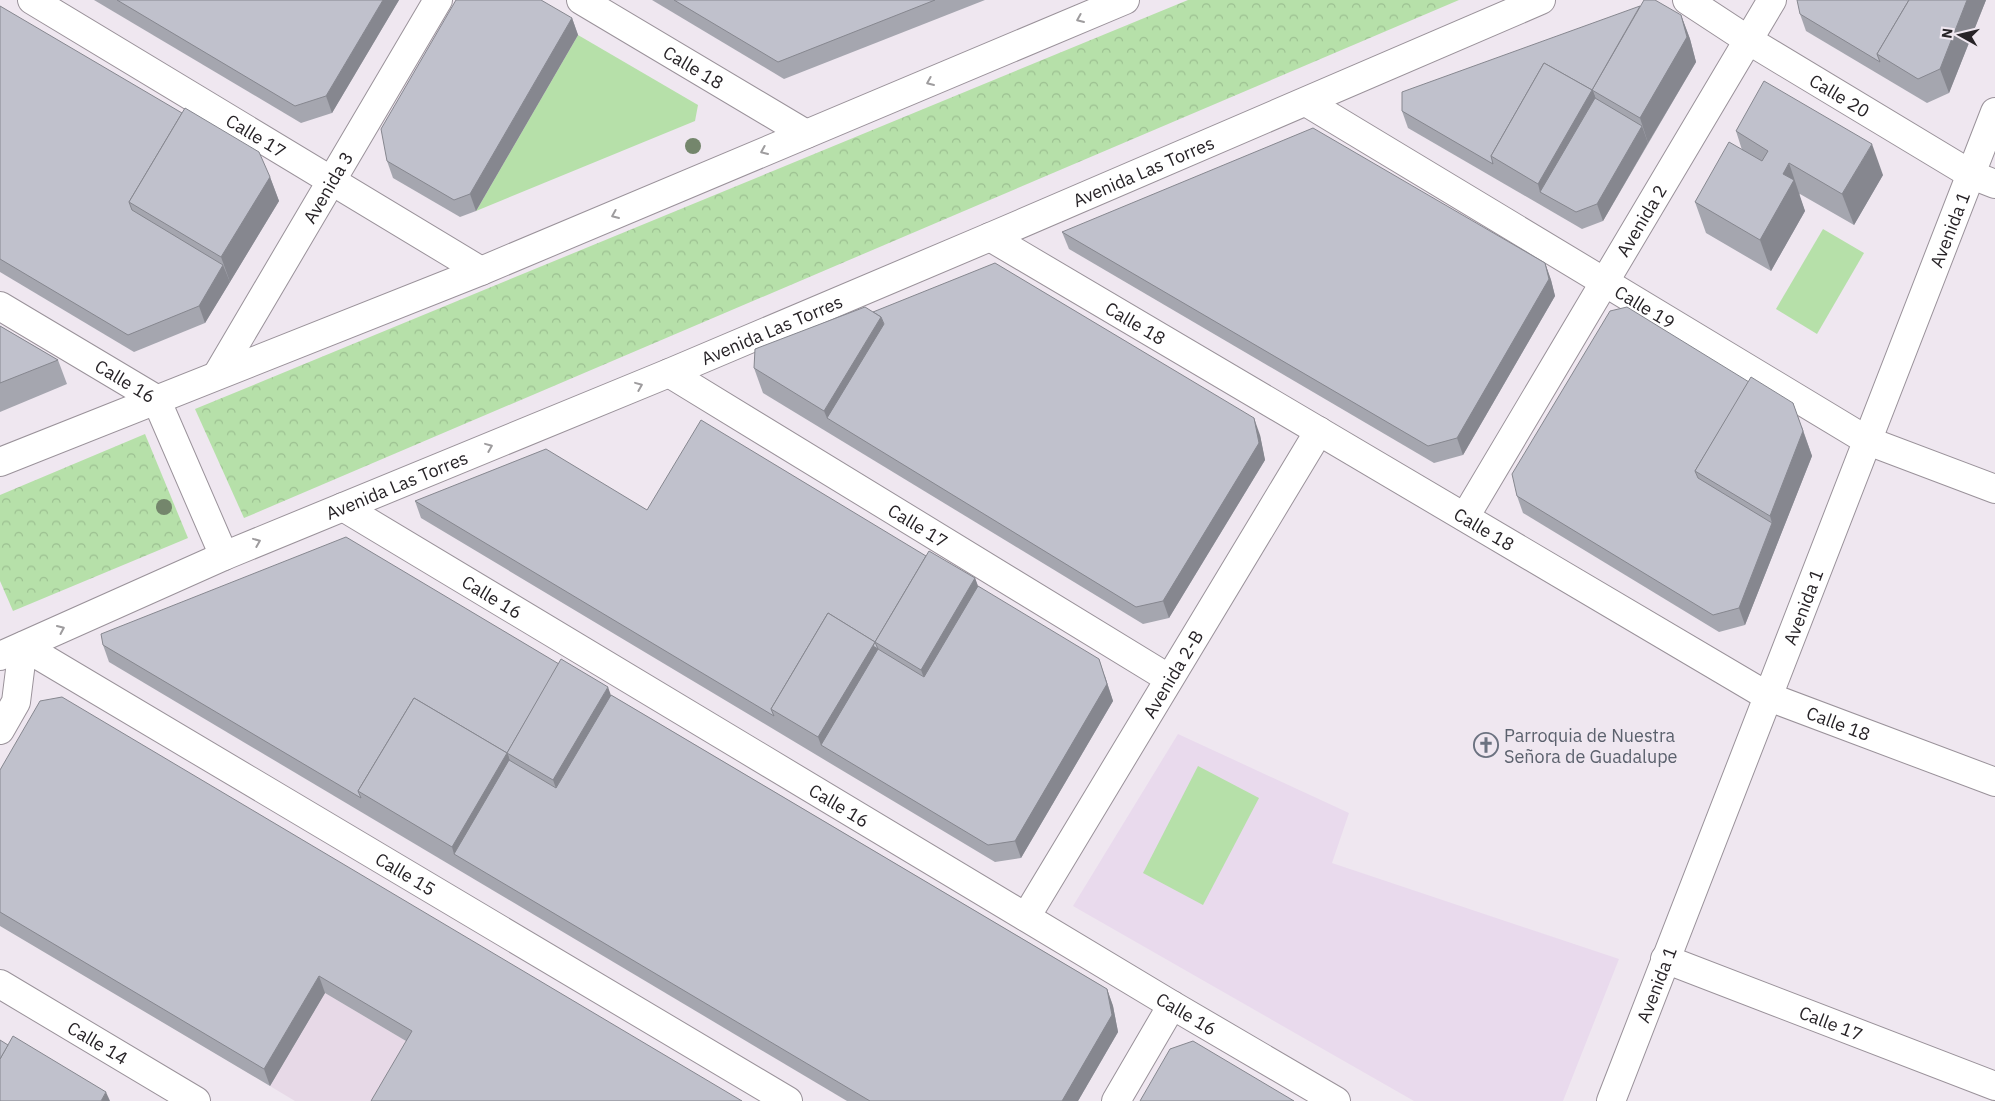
<svg xmlns="http://www.w3.org/2000/svg" width="1995" height="1101" viewBox="0 0 1995 1101" font-family="'IBM Plex Sans',sans-serif">
<style>
.built{fill:#e7d9e7}
.education{fill:#e9daed}
.grass{fill:#b6e0a9}
.forest{fill:url(#forest-crowns)}
.lines{fill:none;stroke-linecap:round;stroke-linejoin:round}
.street-casing{stroke:#9a929a;stroke-width:30}
.secondary-casing{stroke:#9a929a;stroke-width:30}
.street{stroke:#fff;stroke-width:28}
.secondary{stroke:#fff;stroke-width:28}
.tree{fill:#74866c}
.wall{fill:#a5a6af}
.shaded-wall{fill:#86878f}
.building{fill:#c0c1cc;stroke:#86878f}
.oneway{stroke:#9e9c9e}
.labels{text-anchor:middle;dominant-baseline:central;stroke-width:4;stroke-linejoin:round;paint-order:stroke}
.street-label{font-size:18px;fill:#272327;stroke:#efe7f0}
.worship-label{font-size:18px;fill:#5b616d;stroke:#efe7f0;text-anchor:start}
</style>
<defs>
<pattern id="forest-crowns" width="20" height="18" patternUnits="userSpaceOnUse" patternTransform="scale(1.25)"><rect width="20" height="18" fill="#b6e0a9"/><path d="M2 6a3 3 0 1 1 6 0M12 15a3 3 0 1 1 6 0" fill="none" stroke="#9cc091"/></pattern>
</defs>
<rect width="100%" height="100%" fill="#efe7f0"/>
<!-- built -->
<polygon class="built" points="325,993 418,1048 387,1101 295,1101 270,1086"/>
<!-- education -->
<polygon class="education" points="1178,734 1349,813 1332,863 1619,959 1563,1101 1414,1101 1073,906"/>
<!-- grass -->
<g class="grass">
<polygon points="578,35 698,105 695,121 476,211"/>
<polygon points="1823,229 1864,253 1817,334 1776,309"/>
<polygon points="1198,766 1259,798 1203,905 1143,873"/>
</g>
<!-- forest -->
<g class="forest">
<polygon points="1188,0 1459,0 244,518 195,409"/>
<polygon points="145,434 188,538 13,611 0,581 0,495"/>
</g>
<g class="lines">
<defs>
<g id="street">
<path id="s1" d="M32,0l449,271"/>
<path id="s2" d="M581,0l225,134"/>
<path id="s3" d="M1687,0l61,40 224,135 23,9"/>
<path id="s4" d="M1306,102l562,339 127,48"/>
<path id="s5" d="M990,237l779,460 226,85"/>
<path id="s6" d="M0,306l156,93 68,157"/>
<path id="s7" d="M669,373l499,305"/>
<path id="s8" d="M217,375l221,-375"/>
<path id="s9" d="M343,507l829,498 164,96"/>
<path id="s10" d="M1465,517l307,-517"/>
<path id="s11" d="M0,730l16,-28 7,-56 765,455"/>
<path id="s12" d="M1026,917l293,-486"/>
<path id="s13" d="M1665,959l330,127"/>
<polyline points="1116,1101 1172,1005"/>
</g>
<g id="secondary">
<polyline points="0,462 481,271 1125,0"/>
<path id="s14" d="M0,656l224,-100 445,-183 321,-136 551,-237"/>
<path id="s15" d="M0,984l196,117"/>
<path id="s16" d="M1611,1101l384,-989"/>
</g>
</defs>
<!-- street casing -->
<use href="#street" class="street-casing"/>
<!-- secondary casing -->
<use href="#secondary" class="secondary-casing"/>
<!-- street -->
<use href="#street" class="street"/>
<!-- secondary -->
<use href="#secondary" class="secondary"/>
</g>
<!-- trees -->
<g class="tree">
<circle cx="693" cy="146" r="8"/>
<circle cx="164" cy="507" r="8"/>
</g>
<!-- wall -->
<g class="wall">
<polygon points="94,0 399,0 332,113 301,123"/>
<polygon points="652,0 985,0 784,79"/>
<polygon points="1986,0 1949,93 1927,103 1806,31 1800,14"/>
<polygon points="0,6 270,177 279,201 205,323 134,352 0,272"/>
<polygon points="1681,15 1690,39 1696,62 1603,221 1582,229 1408,128 1402,111"/>
<polygon points="572,18 578,35 476,211 460,217 393,178 387,161"/>
<polygon points="1736,131 1883,175 1854,225 1800,194 1799,195 1805,211 1771,271 1706,233 1695,202 1742,150"/>
<polygon points="1062,232 1545,263 1551,280 1555,296 1463,455 1434,463 1069,249"/>
<polygon points="873,312 1260,435 1265,460 1169,618 1143,624 763,393 754,368"/>
<polygon points="0,326 58,360 67,384 0,412"/>
<polygon points="1802,427 1812,456 1745,625 1719,632 1523,513 1517,496"/>
<polygon points="415,501 647,510 926,556 975,578 978,586 1105,676 1113,701 1021,858 995,862 421,518"/>
<polygon points="103,645 611,695 1107,989 1113,1006 1118,1032 1078,1101 847,1101 109,662"/>
<polygon points="0,770 742,1101 406,1041 325,993 270,1086 0,926"/>
</g>
<!-- shaded-wall -->
<g class="shaded-wall">
<polygon points="383,0 399,0 332,113 326,96"/>
<polygon points="1967,0 1986,0 1949,93 1940,69"/>
<polygon points="1681,15 1690,39 1696,62 1648,143 1640,118"/>
<polygon points="572,18 578,35 476,211 470,194"/>
<polygon points="1592,90 1601,115 1540,192 1538,184"/>
<polygon points="1642,126 1648,143 1603,221 1597,204"/>
<polygon points="1872,144 1883,175 1854,225 1842,194"/>
<polygon points="1789,163 1805,211 1771,271 1760,240 1783,174"/>
<polygon points="270,177 279,201 230,282 221,257"/>
<polygon points="1545,263 1551,280 1555,296 1463,455 1457,438"/>
<polygon points="223,265 230,282 205,323 199,306"/>
<polygon points="881,317 890,341 827,418 824,411"/>
<polygon points="1793,403 1812,456 1745,625 1739,608 1772,523 1770,516"/>
<polygon points="1254,418 1260,435 1265,460 1169,618 1163,601"/>
<polygon points="975,578 984,603 930,694 921,670"/>
<polygon points="875,642 884,666 821,745 818,737"/>
<polygon points="1099,659 1113,701 1021,858 1015,841"/>
<polygon points="608,687 617,712 562,805 553,780"/>
<polygon points="507,753 515,777 454,854 452,847"/>
<polygon points="319,976 325,993 270,1086 264,1069"/>
<polygon points="1107,989 1113,1006 1118,1032 1078,1101 1062,1101"/>
<polygon points="106,1092 110,1101 101,1101"/>
</g>
<!-- building -->
<g class="building">
<polygon points="117,0 383,0 326,96 295,106"/>
<polygon points="456,0 541,0 572,18 470,194 454,200 387,161 381,129"/>
<polygon points="674,0 935,0 778,62"/>
<polygon points="1644,0 1655,0 1681,15 1687,37 1640,118 1592,90"/>
<polygon points="1797,0 1909,0 1877,54 1880,62 1800,14"/>
<polygon points="1909,0 1967,0 1940,69 1918,79 1877,54"/>
<polygon points="0,6 182,113 129,202 132,210 223,265 199,306 128,335 0,259"/>
<polygon points="1640,6 1592,90 1595,98 1592,90 1544,63 1491,156 1493,164 1402,111 1402,92"/>
<polygon points="1544,63 1592,90 1538,184 1491,156"/>
<polygon points="1764,81 1872,144 1842,194 1789,163 1783,174 1794,180 1760,240 1695,202 1729,142 1762,161 1768,151 1736,131"/>
<polygon points="1595,98 1642,126 1597,204 1576,212 1540,192"/>
<polygon points="185,108 259,152 270,177 221,257 129,202"/>
<polygon points="1313,128 1545,263 1549,279 1457,438 1428,446 1062,232"/>
<polygon points="995,263 1254,418 1259,443 1163,601 1136,607 827,418 884,324 881,317 873,312"/>
<polygon points="865,307 881,317 824,411 754,368 755,349"/>
<polygon points="1627,307 1749,382 1695,471 1698,478 1772,523 1739,608 1713,615 1517,496 1512,474 1610,311"/>
<polygon points="0,326 58,360 0,383"/>
<polygon points="1751,377 1793,403 1803,431 1770,516 1695,471"/>
<polygon points="701,420 926,556 875,642 828,613 771,709 774,716 415,501 546,449 647,510"/>
<polygon points="346,537 559,664 507,753 509,760 556,788 611,695 1107,989 1112,1015 1062,1101 870,1101 454,854 509,760 507,753 414,698 358,791 361,798 103,645 101,634"/>
<polygon points="929,551 975,578 921,670 875,642"/>
<polygon points="978,586 1099,659 1107,684 1015,841 988,845 821,745 878,649 873,646 875,642 878,649 924,677"/>
<polygon points="828,613 875,642 818,737 771,709"/>
<polygon points="561,659 608,687 553,780 507,753"/>
<polygon points="62,697 742,1101 371,1101 412,1031 319,976 264,1069 0,912 0,770 40,701"/>
<polygon points="414,698 507,753 452,847 358,791"/>
<polygon points="13,1036 106,1092 101,1101 0,1101 0,1059"/>
<polygon points="0,1040 8,1045 0,1059"/>
<polygon points="1193,1041 1294,1101 1140,1101 1170,1049"/>
</g>
<!-- one-way arrows -->
<defs><path id="oneway-chevron" d="M-2-3.5L2.5 0L-2 3.5" fill="none" stroke-width="1.6" stroke-linecap="round" stroke-linejoin="round" transform="scale(1.25)"/></defs>
<g class="oneway">
<use href="#oneway-chevron" transform="translate(1080 19) rotate(157)"/>
<use href="#oneway-chevron" transform="translate(930 82) rotate(157)"/>
<use href="#oneway-chevron" transform="translate(764 151) rotate(157)"/>
<use href="#oneway-chevron" transform="translate(615 215) rotate(157)"/>
<use href="#oneway-chevron" transform="translate(639 386) rotate(-22)"/>
<use href="#oneway-chevron" transform="translate(489 447) rotate(-22)"/>
<use href="#oneway-chevron" transform="translate(257 542) rotate(-22)"/>
<use href="#oneway-chevron" transform="translate(61 629) rotate(-24)"/>
</g>
<!-- icons -->
<defs>
<symbol id="church-ring" viewBox="-11 -11 22 22"><circle r="9.5" fill="#efe7f0" stroke="#6b7280" stroke-width="1.5"/><path d="M-1.2-6h2.4v3.5h3.3v2.4h-3.3V6h-2.4V-.1h-3.3v-2.4h3.3Z" fill="#6b7280"/></symbol>
</defs>
<g fill-rule="evenodd">
<use href="#church-ring" x="1472" y="731" width="28" height="28"/>
</g>
<g class="labels">
<!-- street labels -->
<g class="street-label">
<text stroke="none"><textPath href="#s2" startOffset="131">Calle 18</textPath></text>
<text stroke="none"><textPath href="#s3" startOffset="180">Calle 20</textPath></text>
<text stroke="none"><textPath href="#s1" startOffset="262">Calle 17</textPath></text>
<text stroke="none"><textPath href="#s14" startOffset="1242">Avenida Las Torres</textPath></text>
<text stroke="none"><textPath href="#s8" startOffset="218">Avenida 3</textPath></text>
<text stroke="none"><textPath href="#s10" startOffset="345">Avenida 2</textPath></text>
<text stroke="none"><textPath href="#s16" startOffset="935">Avenida 1</textPath></text>
<text stroke="none"><textPath href="#s4" startOffset="396">Calle 19</textPath></text>
<text stroke="none"><textPath href="#s5" startOffset="169">Calle 18</textPath></text>
<text stroke="none"><textPath href="#s14" startOffset="838">Avenida Las Torres</textPath></text>
<text stroke="none"><textPath href="#s6" startOffset="146">Calle 16</textPath></text>
<text stroke="none"><textPath href="#s14" startOffset="432">Avenida Las Torres</textPath></text>
<text stroke="none"><textPath href="#s7" startOffset="292">Calle 17</textPath></text>
<text stroke="none"><textPath href="#s5" startOffset="574">Calle 18</textPath></text>
<text stroke="none"><textPath href="#s9" startOffset="174">Calle 16</textPath></text>
<text stroke="none"><textPath href="#s16" startOffset="530">Avenida 1</textPath></text>
<text stroke="none"><textPath href="#s12" startOffset="284">Avenida 2-B</textPath></text>
<text stroke="none"><textPath href="#s5" startOffset="979">Calle 18</textPath></text>
<text stroke="none"><textPath href="#s9" startOffset="579">Calle 16</textPath></text>
<text stroke="none"><textPath href="#s11" startOffset="534">Calle 15</textPath></text>
<text stroke="none"><textPath href="#s16" startOffset="125">Avenida 1</textPath></text>
<text stroke="none"><textPath href="#s9" startOffset="984">Calle 16</textPath></text>
<text stroke="none"><textPath href="#s13" startOffset="178">Calle 17</textPath></text>
<text stroke="none"><textPath href="#s15" startOffset="114">Calle 14</textPath></text>
</g>
<!-- worship labels -->
<g class="worship-label">
<text x="1504" y="735">Parroquia de Nuestra<tspan x="1504" dy="21">Señora de Guadalupe</tspan></text>
</g>
</g>
<!-- north arrow -->
<g transform="translate(1960 35) rotate(278)" stroke="#efe7f0" stroke-width="4" paint-order="stroke">
<path d="M0-4L9 19L0 12L-9 19Z" fill="#272327"/>
<text y="-8" font-size="14" font-weight="bold" text-anchor="middle" fill="#272327">N</text>
</g>
</svg>
